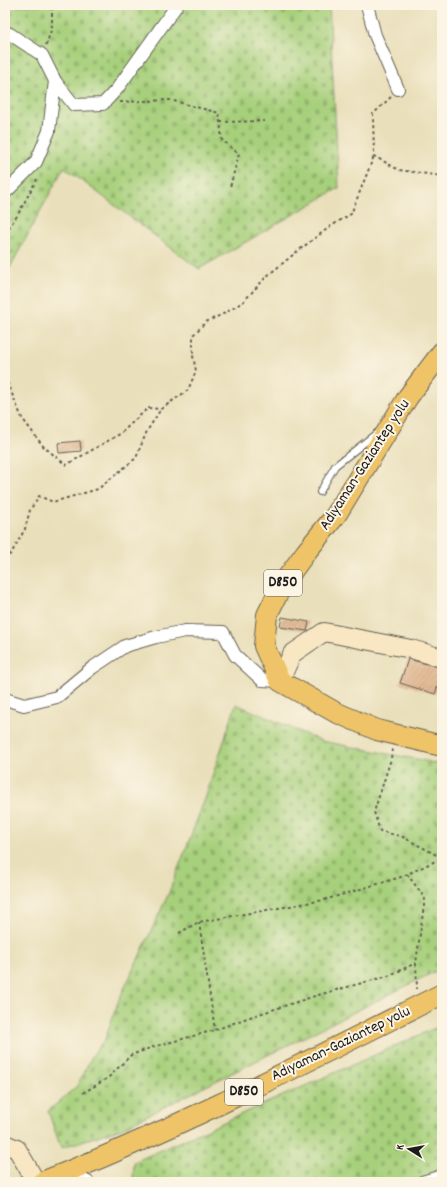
<svg xmlns="http://www.w3.org/2000/svg" width="447" height="1187" viewBox="0 0 447 1187" font-family="Dekko,sans-serif">
<style>
.cemetery{fill:url(#cemetery-stones);stroke:#62764c}
.building{fill:url(#building-hatch)}
.lines{fill:none;stroke-linecap:round;stroke-linejoin:round}
.lane-casing{stroke:#646053;stroke-width:8}
.street-casing{stroke:#646053;stroke-width:14}
.secondary-casing{stroke:#646053;stroke-width:20}
.primary-casing{stroke:#646053;stroke-width:22}
.path{stroke:#646053;stroke-width:2;stroke-dasharray:3 3;stroke-linecap:butt}
.lane{stroke:#fff;stroke-width:6}
.street{stroke:#fff;stroke-width:12}
.secondary{stroke:#f9e7c3;stroke-width:18}
.primary{stroke:#efc469;stroke-width:20}
.labels{text-anchor:middle;dominant-baseline:central;stroke-width:4;stroke-linejoin:round;paint-order:stroke}
.shield{fill:#fcf5e5;stroke:#5f5d58;stroke-width:1}
.shield-label{font-size:15px;font-weight:bold;fill:#1c1c1c}
.street-label{font-size:16px;fill:#1c1c1c;stroke:#fcf5e5}
</style>
<defs>
<pattern id="cemetery-stones" width="16" height="16" patternUnits="userSpaceOnUse"><rect width="16" height="16" fill="#a7d07b"/><path d="M2 7V4a2 2 0 0 1 4 0v3zM10 15v-3a2 2 0 0 1 4 0v3z" fill="#8fb26a"/></pattern>
<pattern id="building-hatch" width="6" height="6" patternUnits="userSpaceOnUse"><rect width="6" height="6" fill="#e1b690"/><path d="M-1 1l2-2M0 6l6-6M5 7l2-2" fill="none" stroke="#c09c7c"/></pattern>
</defs>
<rect width="100%" height="100%" fill="#fcf5e5"/>
<filter id="ink" filterUnits="userSpaceOnUse"><feTurbulence type="fractalNoise" baseFrequency=".025" numOctaves="2"/><feDisplacementMap in="SourceGraphic" scale="8" xChannelSelector="R" yChannelSelector="G"/><feConvolveMatrix kernelMatrix="1 2 1 2 8 2 1 2 1" color-interpolation-filters="sRGB"/></filter>
<filter id="wash" filterUnits="userSpaceOnUse"><feTurbulence type="fractalNoise" baseFrequency=".012" numOctaves="4" result="noise"/><feDisplacementMap in="SourceGraphic" scale="16" xChannelSelector="R" yChannelSelector="G"/><feGaussianBlur stdDeviation="0.9" result="paint"/><feColorMatrix in="noise" values="0 0 0 0 0 0 0 0 0 0 0 0 0 0 0 0 0 1.4 0 .05"/><feComposite in="paint" operator="in"/></filter>
<g filter="url(#wash)">
<rect width="100%" height="100%" fill="#e9dfba"/>
<!-- cemetery -->
<g class="cemetery">
<polygon points="5,5 329,5 339,188 199,269 64,167 5,277"/>
<polygon points="236,704 321,741 426,761 442,765 442,968 122,1128 61,1148 48,1111 77,1086 92,1056 105,1039 118,1002 168,895 205,799"/>
<polygon points="442,1025 442,1182 133,1182 134,1162"/>
</g>
<g id="blocks">
<!-- building -->
<g class="building">
<polygon points="80,441 81,451 59,453 58,443"/>
<polygon points="282,617 309,622 307,631 280,627"/>
<polygon points="408,659 442,668 442,673 435,694 400,683"/>
</g>
</g>
</g>
<g filter="url(#ink)">
<use href="#blocks" fill-opacity="0" stroke="#646053" stroke-width="1"/>
<g class="lines">
<defs>
<polyline id="lane" points="320,492 335,466 378,432"/>
<g id="street">
<polyline points="367,5 375,35 398,89"/>
<polyline points="5,32 10,34 42,55 55,81 74,105 103,104 117,89 177,5"/>
<polyline points="5,192 8,190 36,162 49,131 55,81"/>
<polyline points="5,699 24,705 57,697 92,668 125,646 156,637 185,631 223,632 235,655 262,680 280,681"/>
<polyline points="68,1172 88,1182"/>
<polyline points="422,1182 442,1176"/>
</g>
<g id="secondary">
<polyline points="280,681 292,654 324,632 411,649 442,658"/>
<polyline points="5,1144 17,1149 36,1182"/>
</g>
<g id="primary">
<polyline points="442,352 408,397 336,515 306,552 282,585 267,615 264,646 280,681 335,712 377,730 442,746"/>
<path d="M42,1182c137,-54 268,-122 400,-188"/>
</g>
</defs>
<!-- lane casing -->
<use href="#lane" class="lane-casing"/>
<!-- street casing -->
<use href="#street" class="street-casing"/>
<!-- secondary casing -->
<use href="#secondary" class="secondary-casing"/>
<!-- primary casing -->
<use href="#primary" class="primary-casing"/>
<!-- path -->
<g class="path">
<polyline points="46,45 52,28 52,5"/>
<polyline points="391,97 373,114 374,156 399,170 442,176"/>
<polyline points="120,102 170,100 219,113 222,140 239,154 230,187"/>
<polyline points="220,122 268,121"/>
<polyline points="5,233 17,216 37,179"/>
<polyline points="5,377 22,418 43,446 66,465 120,434 148,408 161,409"/>
<polyline points="5,560 12,552 25,529 30,510 39,496 53,502 98,489 136,458 147,431 161,409 188,390 196,371 193,356 193,335 206,322 225,313 243,302 267,276 299,250 331,226 351,214 374,156"/>
<polyline points="392,749 391,759 374,812 380,831 403,837 442,858"/>
<polyline points="407,874 425,898 416,963 417,989"/>
<polyline points="199,922 215,1030"/>
<polyline points="179,933 199,922 324,900 401,877 442,858"/>
<polyline points="83,1093 108,1078 131,1055 153,1047 215,1030 247,1018 318,995 388,976 416,963"/>
</g>
<!-- lane -->
<use href="#lane" class="lane"/>
<!-- street -->
<use href="#street" class="street"/>
<!-- secondary -->
<use href="#secondary" class="secondary"/>
<!-- primary -->
<use href="#primary" class="primary"/>
</g>
</g>
<g class="labels">
<!-- shield labels -->
<g class="shield">
<rect x="264" y="570" width="38" height="26" rx="3"/>
<rect x="225" y="1079" width="38" height="26" rx="3"/>
</g>
<g class="shield-label">
<text x="283" y="583">D850</text>
<text x="244" y="1092">D850</text>
</g>
<!-- street labels -->
<g class="street-label">
<text transform="translate(365 465) rotate(-57)">Adıyaman-Gaziantep yolu</text>
<text transform="translate(341 1044) rotate(-26)">Adıyaman-Gaziantep yolu</text>
</g>
</g>
<!-- margin -->
<rect width="447" height="1187" fill="none" stroke="#fcf5e5" stroke-width="20"/>
<!-- north arrow -->
<g transform="translate(409 1149) rotate(281)" stroke="#fcf5e5" stroke-width="3" paint-order="stroke">
<path d="M0-3L7 15L0 10L-7 15Z" fill="#1c1c1c"/>
<text y="-6" font-size="11" font-weight="bold" text-anchor="middle" fill="#1c1c1c">K</text>
</g>
</svg>
